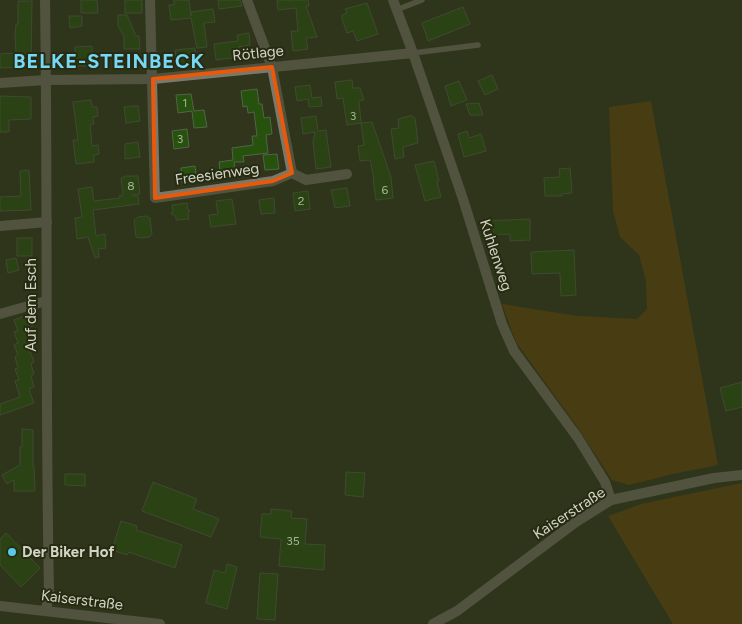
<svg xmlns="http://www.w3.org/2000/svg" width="742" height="624" viewBox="0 0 742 624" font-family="Figtree,sans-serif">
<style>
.green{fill:#66450a}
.building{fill:#26520e;stroke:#52644c}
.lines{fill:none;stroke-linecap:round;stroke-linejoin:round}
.service{stroke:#7a786b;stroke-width:5.5}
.minor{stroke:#7a786b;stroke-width:10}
.marked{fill:none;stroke:#e8590c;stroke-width:4;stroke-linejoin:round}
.poi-dot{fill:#5ac8e6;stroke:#272b11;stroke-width:2}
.labels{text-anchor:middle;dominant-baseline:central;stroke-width:4;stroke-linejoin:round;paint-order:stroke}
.number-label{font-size:12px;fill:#a6b497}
.street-label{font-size:15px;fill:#d1d5c5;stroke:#272b11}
.poi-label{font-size:15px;font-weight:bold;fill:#d1d5c5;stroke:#272b11;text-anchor:start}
.district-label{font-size:20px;font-weight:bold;letter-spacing:1px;fill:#76d8f4;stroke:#272b11}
</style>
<rect width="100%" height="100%" fill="#30351b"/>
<!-- green -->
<g class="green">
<polygon points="651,101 718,465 673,474 629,485 612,480 578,428 516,342 502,304 577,316 637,319 647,309 646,281 639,255 620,237 613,211 609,107"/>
<polygon points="742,483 742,624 673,624 608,516 641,504"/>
</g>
<!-- building -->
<g class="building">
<polygon points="81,0 97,0 98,13 81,13"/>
<rect x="125" y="0" width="17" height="13"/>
<polygon points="174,0 189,0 191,16 191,12 213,9 215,22 204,23 207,47 197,48 191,18 171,20 169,5 174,5"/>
<polygon points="218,0 240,0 242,6 219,9"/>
<polygon points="277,0 308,0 309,6 306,6 317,37 306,38 308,49 293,51 291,31 298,31 296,8 278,10"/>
<polygon points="18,1 32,1 31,67 0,68 0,54 16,53 15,36 16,24 18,24"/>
<polygon points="367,3 378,34 357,41 353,31 347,33 342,19 342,15 347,13 345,9"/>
<polygon points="463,7 470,24 428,41 422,23"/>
<polygon points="118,15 127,15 136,36 139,36 140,49 124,49 124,36 118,26"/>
<polygon points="69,16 82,16 82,26 70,28"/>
<polygon points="249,33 250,45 239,47 240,57 216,60 214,44 238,41 237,35"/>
<polygon points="92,46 93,66 75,66 75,47"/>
<polygon points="195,48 197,63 177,65 175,50"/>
<polygon points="492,75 498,89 485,95 478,81"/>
<polygon points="352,80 353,88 360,88 364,100 359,101 361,123 347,125 343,98 337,99 335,82"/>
<polygon points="459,81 467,100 451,106 445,86"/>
<polygon points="310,85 312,98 321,97 322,106 309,107 308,99 297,101 295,87"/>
<polygon points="257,89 259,104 262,104 264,118 270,117 272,134 266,135 268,153 243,156 244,162 234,162 236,176 221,178 219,162 233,160 232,148 253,145 252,136 257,136 254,112 248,113 247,106 243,107 241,91"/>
<polygon points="191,94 194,111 204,110 207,127 194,128 192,111 178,113 176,95"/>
<polygon points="0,96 31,97 31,119 9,120 9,132 0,132"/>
<polygon points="91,100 92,107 97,107 98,116 93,117 94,124 90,125 92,146 98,145 99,154 94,155 94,162 76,164 73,140 78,140 73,102"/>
<polygon points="479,103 483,115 470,115 466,104"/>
<polygon points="132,106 138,106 140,121 126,123 124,107"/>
<polygon points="316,116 318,131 326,130 331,167 316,169 313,142 315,132 303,134 301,118"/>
<polygon points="409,116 412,116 415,118 418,143 403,147 404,157 395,159 391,129 399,128 398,119"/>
<polygon points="372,122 391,177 393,198 376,200 373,179 374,179 370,160 360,161 358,146 364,145 361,123"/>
<polygon points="187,129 189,147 174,149 172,131"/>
<polygon points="467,131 469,138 481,134 486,151 464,157 458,134"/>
<polygon points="138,142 140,157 125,159 125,144"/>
<polygon points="277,154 279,169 265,170 263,155"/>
<polygon points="434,161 439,181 437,182 441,197 425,201 415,165"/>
<polygon points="195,166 197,181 182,183 181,168"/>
<polygon points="570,168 572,193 562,194 562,196 545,196 544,178 560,177 559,169"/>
<polygon points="29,170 31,210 0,211 0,197 21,196 20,171"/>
<polygon points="126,176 138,176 140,194 132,195 132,196 138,196 139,204 93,210 96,236 105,234 106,248 98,249 99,257 95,258 88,237 77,239 75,218 82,217 78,189 92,187 94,201 120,198 119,196 123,195 121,178"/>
<polygon points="347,188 350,206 335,208 331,190"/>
<polygon points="308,191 310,209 295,211 293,193"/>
<polygon points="274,198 275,213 261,214 259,200"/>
<polygon points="232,199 236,224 211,227 209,215 218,214 216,201"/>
<polygon points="187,203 188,209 190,211 188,213 189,219 176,220 176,217 171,213 173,211 172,205"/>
<polygon points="146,216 150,218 152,234 149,237 141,238 136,237 134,220 138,217"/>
<polygon points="530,219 530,240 510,241 510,234 484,235 484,221"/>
<rect x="17" y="238" width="15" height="18"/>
<polygon points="574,250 576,295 561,296 560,273 532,274 531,252"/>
<polygon points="16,258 19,270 8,273 6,260"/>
<polygon points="30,314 34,325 30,327 34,338 30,339 34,350 30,351 34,362 31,364 34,374 31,376 34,387 29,389 34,403 0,415 0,404 20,397 15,381 19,380 15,369 18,368 15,357 18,355 14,345 18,343 14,332 18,331 14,320"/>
<polygon points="742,382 742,407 726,411 720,388"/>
<polygon points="22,429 33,430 33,466 34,466 35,491 14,491 14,480 7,484 2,475 20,465 20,447 22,447"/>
<polygon points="346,472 365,473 363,497 345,495"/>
<polygon points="65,474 85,474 85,486 65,485"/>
<polygon points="153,482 197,499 193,509 219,519 211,537 142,511"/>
<polygon points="271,509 292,511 291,518 307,519 305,544 325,545 324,570 279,566 281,539 260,537 262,514 271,514"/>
<polygon points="121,521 137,526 136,530 182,545 175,568 129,552 127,555 112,550"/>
<polygon points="6,533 40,568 21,587 0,565 0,539"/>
<polygon points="227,564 237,567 227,609 206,603 214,570 225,573"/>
<polygon points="260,573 278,574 275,620 257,619"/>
</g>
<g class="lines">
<!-- service -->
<g class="service">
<polyline points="396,10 422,0"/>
<polyline points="413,53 478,45"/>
</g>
<!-- minor -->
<g class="minor">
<path d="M45,0c3,197 0,394 4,592l-3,19"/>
<polyline points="150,0 155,198 273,181 292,173 272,67 247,0"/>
<polyline points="393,0 413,53 463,199 502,324 514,351 578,438 605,482 611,500"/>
<polyline points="0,83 46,80 153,79 413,53"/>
<polyline points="292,173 306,180 347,174"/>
<polyline points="0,226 47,222"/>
<polyline points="0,314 46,301"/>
<polyline points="0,606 160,624"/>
<polyline points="433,624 457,611 576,522 611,500 714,478 742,475"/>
</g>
</g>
<!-- marked area -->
<path d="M0 0H742V624H0ZM272,67l20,106 -19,8 -118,17 -2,-119z" fill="#30351b" fill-opacity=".55" fill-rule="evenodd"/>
<path class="marked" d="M272,67l20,106 -19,8 -118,17 -2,-119z"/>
<!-- markers -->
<circle class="poi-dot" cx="12" cy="552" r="5"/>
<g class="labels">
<!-- number labels -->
<g class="number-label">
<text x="185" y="103">1</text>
<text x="353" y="116">3</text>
<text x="180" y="139">3</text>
<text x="131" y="186">8</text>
<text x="385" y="190">6</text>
<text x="301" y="201">2</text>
<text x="293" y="541">35</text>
</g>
<!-- street labels -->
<g class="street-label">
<text transform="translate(258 53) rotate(-6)">Rötlage</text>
<text transform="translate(217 174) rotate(-8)">Freesienweg</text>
<text transform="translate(496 255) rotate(72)">Kuhlenweg</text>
<text transform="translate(31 305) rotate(-90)">Auf dem Esch</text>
<text transform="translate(569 513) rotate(-33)">Kaiserstraße</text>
<text transform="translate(82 600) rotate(7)">Kaiserstraße</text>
</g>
<!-- poi labels -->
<g class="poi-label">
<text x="22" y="552">Der Biker Hof</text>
</g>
<!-- district labels -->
<g class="district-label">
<text x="109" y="61">BELKE-STEINBECK</text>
</g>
</g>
</svg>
